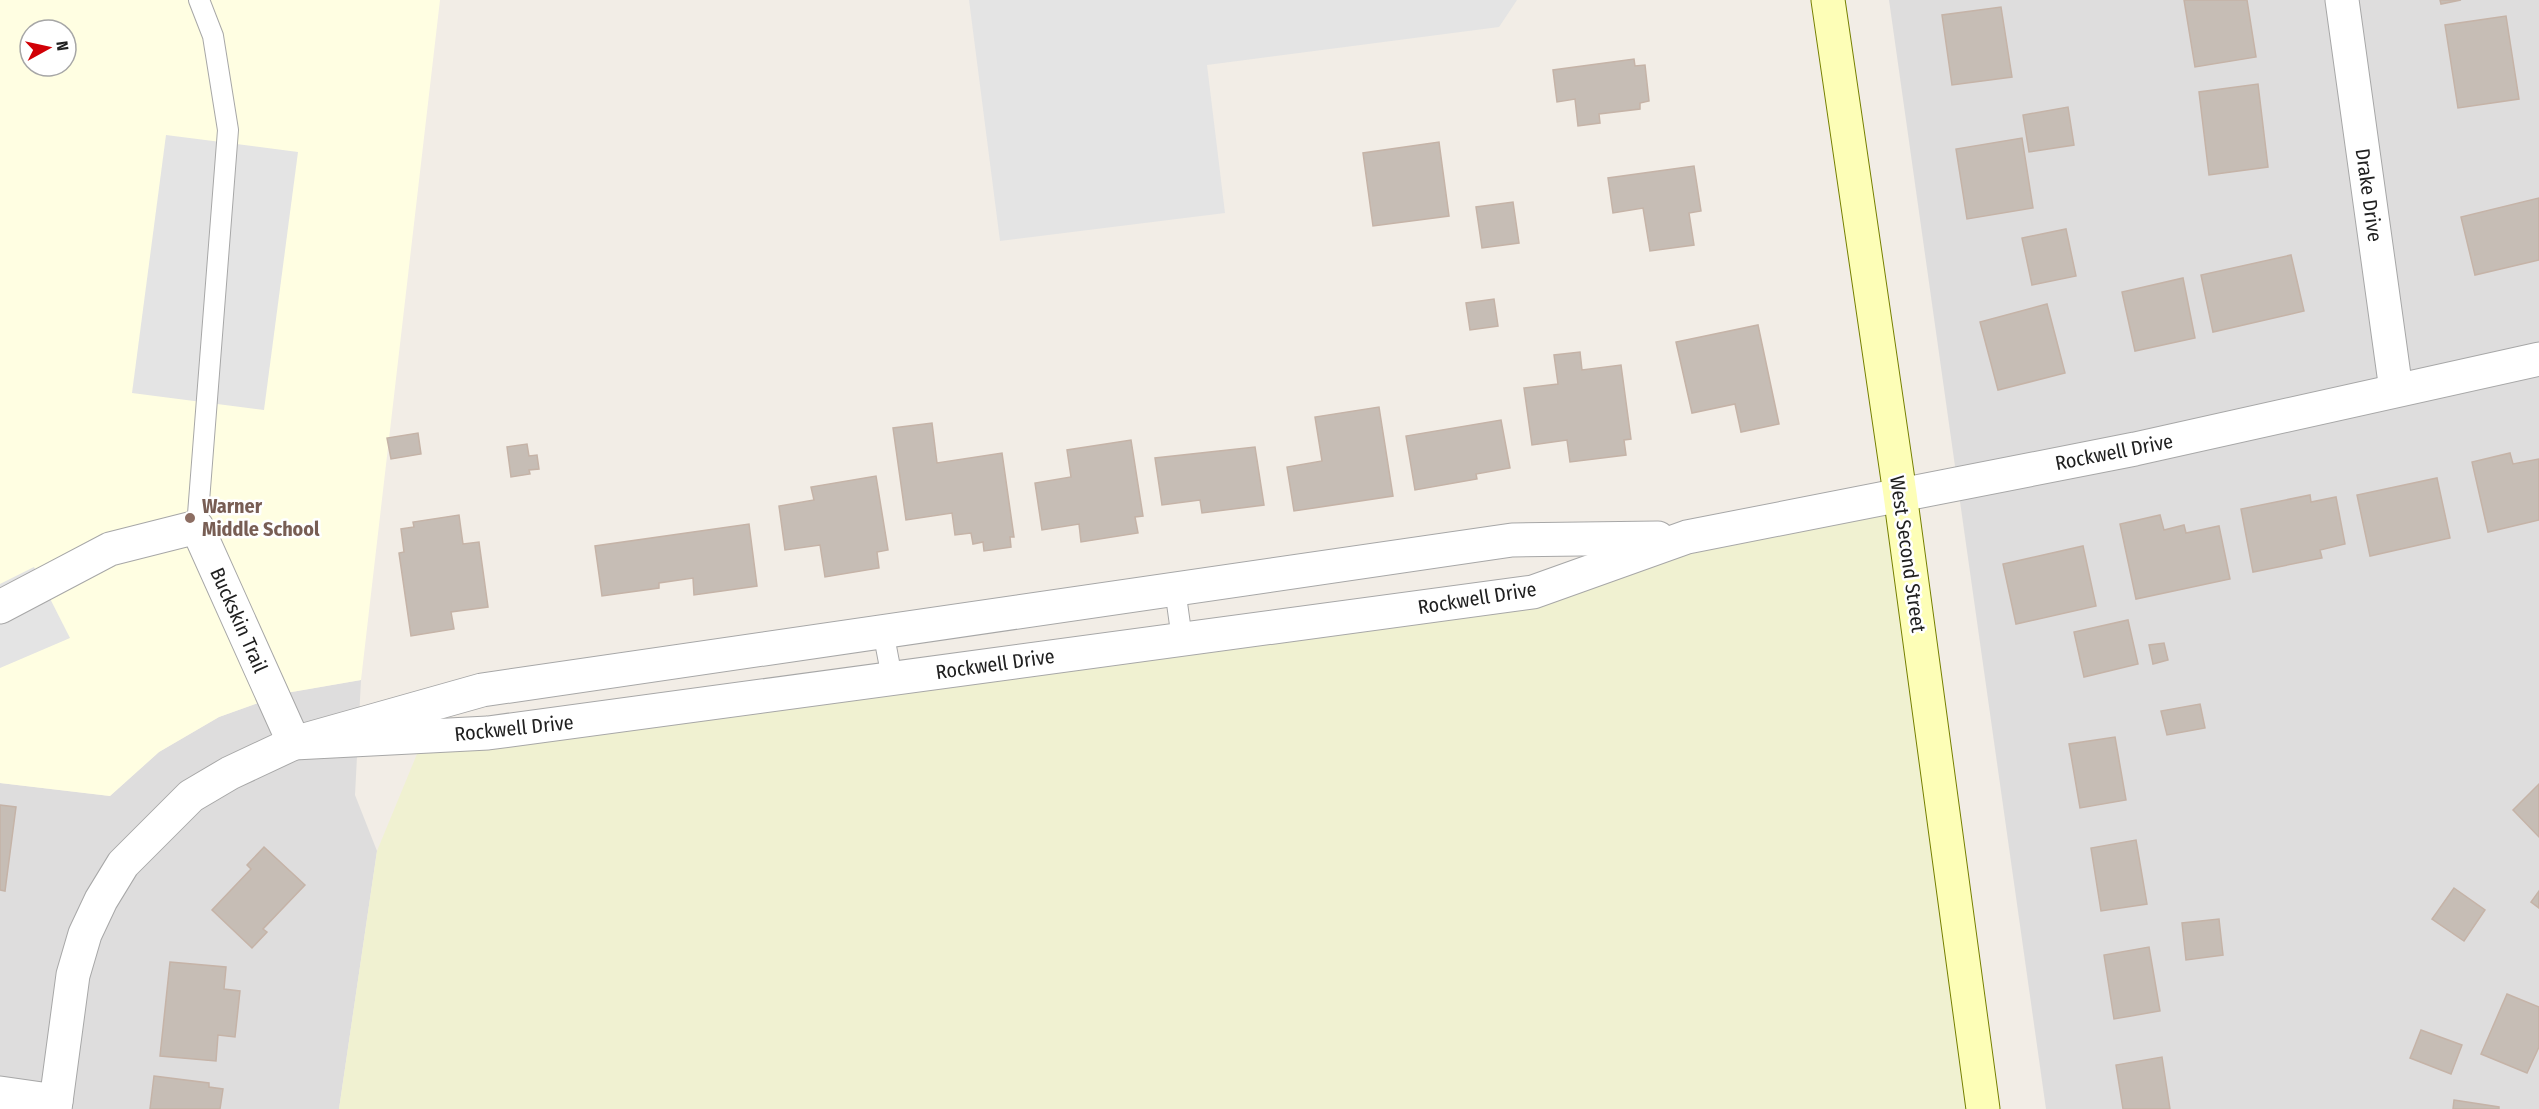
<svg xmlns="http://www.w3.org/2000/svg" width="2539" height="1109" viewBox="0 0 2539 1109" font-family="'Fira Sans Condensed',sans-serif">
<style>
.residential{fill:#dedddd}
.education{fill:#fffee2;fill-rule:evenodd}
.farmland{fill:#f0f1d1}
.parking{fill:#e4e4e4}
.building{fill:#c6bdb5;stroke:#c5b3a7;stroke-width:1.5}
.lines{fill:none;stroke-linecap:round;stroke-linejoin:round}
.service-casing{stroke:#a7a7a7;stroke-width:22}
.minor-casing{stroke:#a7a7a7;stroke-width:35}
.secondary-casing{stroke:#757f00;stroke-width:35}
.service{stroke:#fff;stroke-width:20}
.minor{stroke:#fff;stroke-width:33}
.secondary{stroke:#fdfeb7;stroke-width:33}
.education-dot{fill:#8d6e63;stroke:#fff;stroke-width:2}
.labels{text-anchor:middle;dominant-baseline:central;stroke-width:5;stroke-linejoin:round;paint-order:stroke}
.street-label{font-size:20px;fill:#202020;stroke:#fff}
.education-label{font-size:20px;font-weight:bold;fill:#785e54;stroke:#fff;text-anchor:start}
</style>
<rect width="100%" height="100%" fill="#f2ede6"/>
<!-- residential -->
<g class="residential">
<polygon points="1889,0 2539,0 2539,1109 2046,1109"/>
<polygon points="361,680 355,795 377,851 339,1109 0,1109 0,783 110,796 159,752 219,717 286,693"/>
</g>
<!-- education -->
<path class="education" d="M0,0h440l-79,680 -75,13 -67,24 -60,35 -49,44 -110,-13zM30,30h36v36h-36z"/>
<!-- farmland -->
<polygon class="farmland" points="1900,494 1983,1109 339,1109 377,851 424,737 1533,592"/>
<!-- parking -->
<g class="parking">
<polygon points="969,0 1517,0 1499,27 1207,65 1225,213 1000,241"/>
<polygon points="166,135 298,152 264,410 132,393"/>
<polygon points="34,567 70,638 0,668 0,584"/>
</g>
<!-- building -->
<g class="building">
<polygon points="2184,0 2247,0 2256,57 2195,67"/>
<polygon points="2440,0 2461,0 2441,4"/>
<polygon points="2001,7 2012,77 1952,85 1942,15"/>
<polygon points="2506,16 2519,99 2458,108 2445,25"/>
<polygon points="1634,59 1635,66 1645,65 1649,101 1640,103 1640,109 1599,114 1600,123 1578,126 1575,99 1557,102 1553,70"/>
<polygon points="2258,84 2268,167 2209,175 2199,92"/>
<polygon points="2068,107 2074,145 2029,152 2023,115"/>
<polygon points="2022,138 2033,208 1967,219 1956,149"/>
<polygon points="1439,142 1449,216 1373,226 1363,153"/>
<polygon points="1694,166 1701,211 1689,213 1694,245 1650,251 1643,208 1613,213 1608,178"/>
<polygon points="2539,198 2539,260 2475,275 2461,217"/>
<polygon points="1513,202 1519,243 1482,248 1476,207"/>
<polygon points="2066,229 2076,276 2032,285 2022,238"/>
<polygon points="2291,255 2304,311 2213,332 2201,275"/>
<polygon points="2183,278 2195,338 2135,351 2122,292"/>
<polygon points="1494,299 1498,326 1470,330 1466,303"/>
<polygon points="2047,304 2065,373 1998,390 1980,322"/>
<polygon points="1758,325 1779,424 1741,432 1735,404 1692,413 1676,342"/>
<polygon points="1580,352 1582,370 1621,365 1631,439 1624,440 1626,455 1570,462 1567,440 1532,445 1524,388 1558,384 1554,355"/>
<polygon points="1379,407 1393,496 1294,511 1287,467 1322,461 1315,417"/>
<polygon points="1501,420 1510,468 1476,474 1477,479 1415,490 1406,436"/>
<polygon points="932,423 937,463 1002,453 1014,537 1010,537 1011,547 984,551 983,542 973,544 971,533 955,535 952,513 906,520 893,428"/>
<polygon points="418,433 421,454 391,459 387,438"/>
<polygon points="1131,440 1143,516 1135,517 1138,533 1081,542 1079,524 1042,530 1035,483 1071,477 1067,450"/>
<polygon points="527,444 529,456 537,455 539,469 529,470 530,474 511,477 507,447"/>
<polygon points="1255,447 1264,505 1202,513 1200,500 1162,505 1155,458"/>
<polygon points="2510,453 2513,464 2539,459 2539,520 2488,532 2472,462"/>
<polygon points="876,476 888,550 877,552 879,568 825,577 820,545 785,550 779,506 814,500 811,487"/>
<polygon points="2437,478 2450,538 2370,556 2357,495"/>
<polygon points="2310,495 2311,502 2336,497 2345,544 2320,550 2322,558 2253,572 2241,509"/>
<polygon points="459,515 463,544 479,542 488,607 451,612 454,629 411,636 399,553 404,552 401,529 414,527 413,522"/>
<polygon points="2160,515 2164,530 2184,525 2186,533 2219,526 2230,579 2136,599 2120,524"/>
<polygon points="749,524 757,586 694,595 693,578 659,583 659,588 602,596 595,546"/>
<polygon points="2083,546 2096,606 2016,624 2003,564"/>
<polygon points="2128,620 2138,664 2084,677 2074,632"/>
<polygon points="2164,643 2168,660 2153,664 2149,645"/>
<polygon points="2200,704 2205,728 2167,735 2161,711"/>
<polygon points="2115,737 2126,800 2080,808 2069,744"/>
<polygon points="2539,784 2539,837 2513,810"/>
<polygon points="0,805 16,807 5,891 0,890"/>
<polygon points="2136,840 2147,904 2101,911 2091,848"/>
<polygon points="264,847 305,885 263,929 267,932 252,948 212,910 251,869 247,865"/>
<polygon points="2454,888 2485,910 2464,941 2432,919"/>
<polygon points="2539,891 2539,908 2531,902"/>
<polygon points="2219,919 2223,955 2186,960 2182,923"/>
<polygon points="2149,947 2160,1011 2114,1019 2104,955"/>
<polygon points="170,962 226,967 224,989 240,991 235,1037 218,1035 216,1061 160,1056"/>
<polygon points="2507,994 2539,1007 2539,1047 2527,1073 2481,1054"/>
<polygon points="2421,1030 2462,1045 2451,1074 2410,1058"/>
<polygon points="2162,1057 2170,1109 2123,1109 2116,1065"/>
<polygon points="154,1076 209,1083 209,1087 223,1089 220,1109 150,1109"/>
<polygon points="2454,1100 2499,1107 2499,1109 2453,1109"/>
</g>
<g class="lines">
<defs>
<g id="service">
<polyline points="197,527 228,130 213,36 199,0"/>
<polyline points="1175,589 1182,639"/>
<polyline points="883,631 892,678"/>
</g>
<g id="minor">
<polyline points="2342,0 2396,390"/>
<polyline points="0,607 110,549 197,527 294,743"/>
<polyline points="294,743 488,733 1533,592 1687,537 2135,449 2539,359"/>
<polyline points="0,1093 56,1101"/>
<polyline points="55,1109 73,975 85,934 101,900 123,864 191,796 230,773 294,743 482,690 1512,540 1658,538"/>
</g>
<polyline id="secondary" points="1828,0 1900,494 1983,1109"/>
</defs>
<!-- service casing -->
<use href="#service" class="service-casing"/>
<!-- minor casing -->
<use href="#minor" class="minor-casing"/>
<!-- secondary casing -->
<use href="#secondary" class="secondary-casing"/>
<!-- service -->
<use href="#service" class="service"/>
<!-- minor -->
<use href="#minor" class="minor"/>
<!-- secondary -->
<use href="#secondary" class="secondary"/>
</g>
<!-- markers -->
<circle class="education-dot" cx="190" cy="518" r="6"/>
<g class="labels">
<!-- street labels -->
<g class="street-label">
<text transform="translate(2369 195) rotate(82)">Drake Drive</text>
<text transform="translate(2114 452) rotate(-11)">Rockwell Drive</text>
<text transform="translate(1908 554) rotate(82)">West Second Street</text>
<text transform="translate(1477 598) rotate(-9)">Rockwell Drive</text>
<text transform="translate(239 620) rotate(66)">Buckskin Trail</text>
<text transform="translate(995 664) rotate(-8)">Rockwell Drive</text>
<text transform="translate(514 728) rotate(-6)">Rockwell Drive</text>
</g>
<!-- education labels -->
<g class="education-label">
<text x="202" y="506">Warner<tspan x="202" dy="23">Middle School</tspan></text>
</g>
</g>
<!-- north arrow -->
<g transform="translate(48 48) rotate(82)"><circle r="28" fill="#ffffff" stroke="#a6a6a6" stroke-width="1.5"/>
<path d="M0-4.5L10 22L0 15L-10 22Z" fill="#d10006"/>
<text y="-9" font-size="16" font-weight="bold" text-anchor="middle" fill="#202020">N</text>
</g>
</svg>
